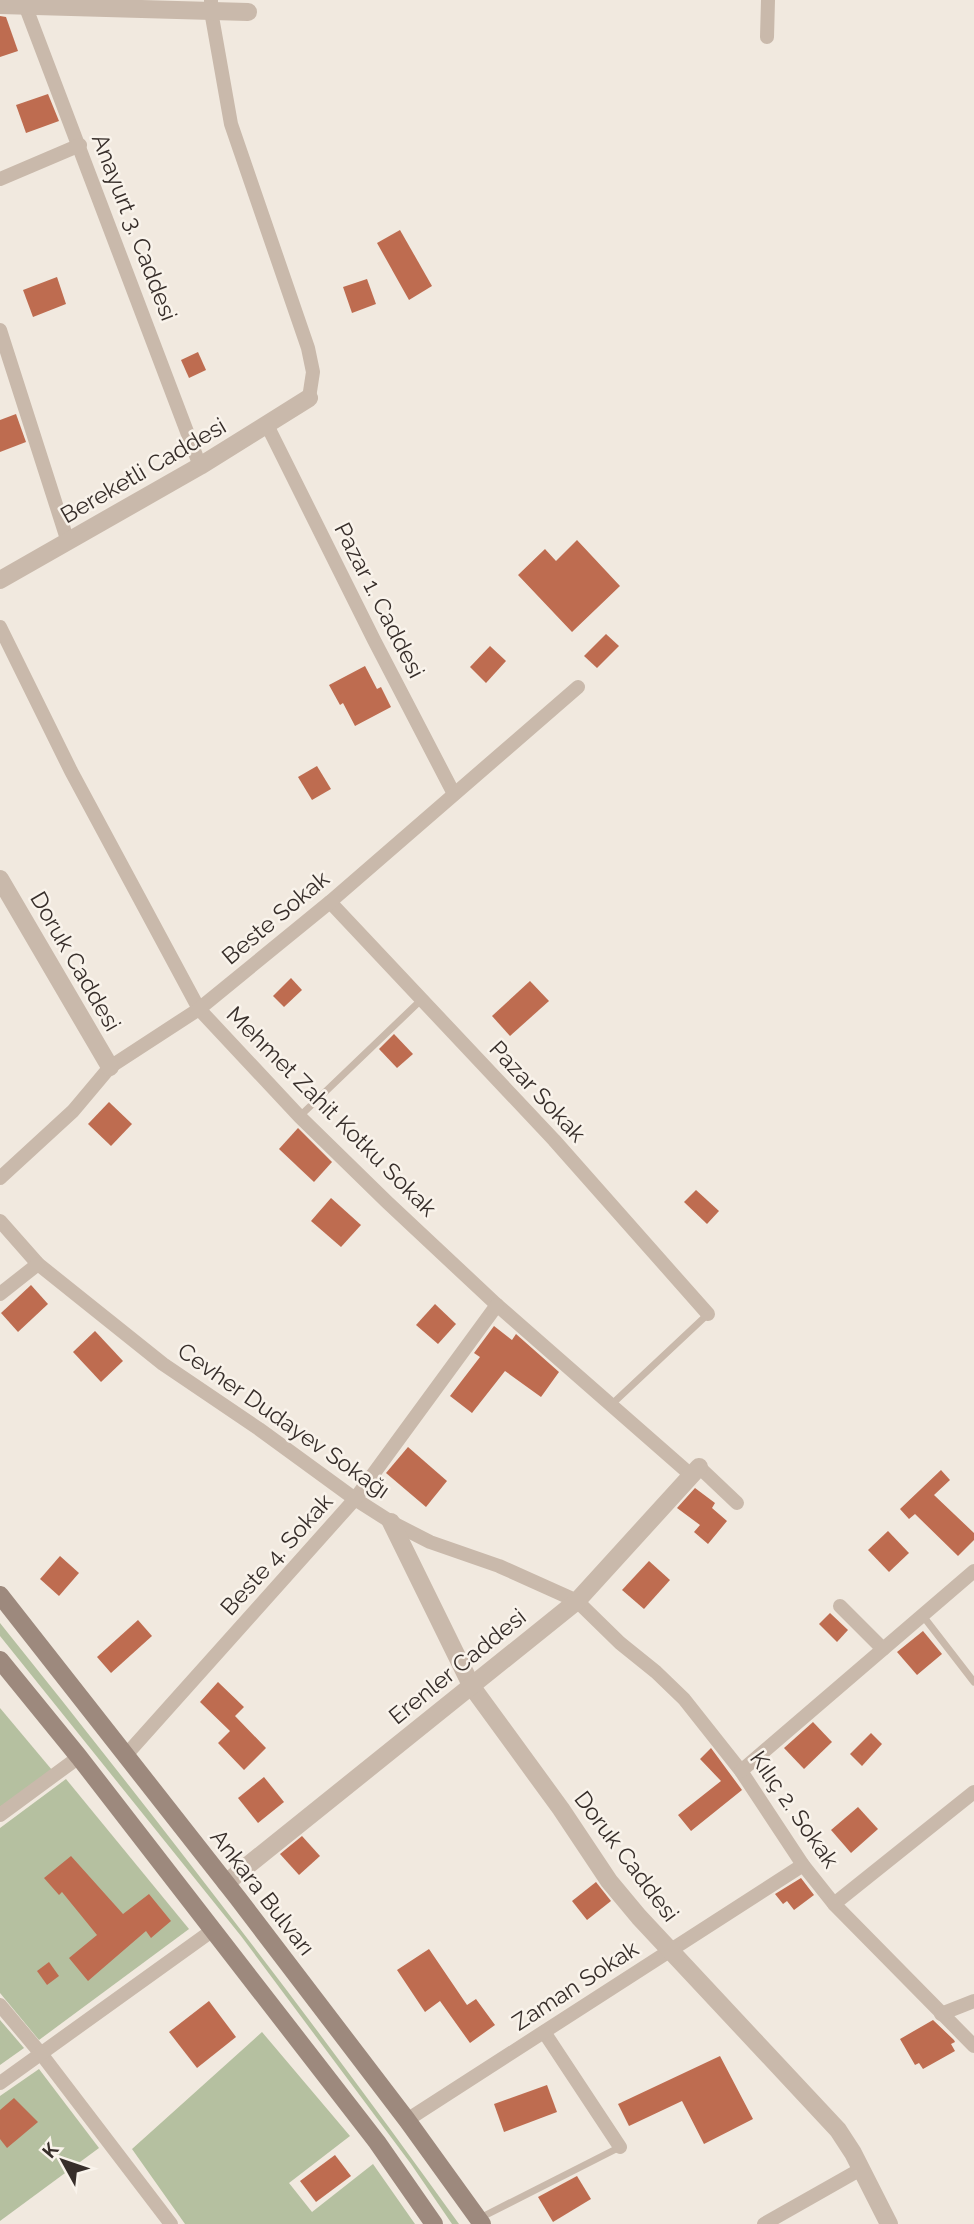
<svg xmlns="http://www.w3.org/2000/svg" width="974" height="2224" viewBox="0 0 974 2224" font-family="Raleway,sans-serif">
<style>
.green{fill:#b5c0a0}
.building{fill:#be6c50}
.lines{fill:none;stroke-linecap:round;stroke-linejoin:round}
.service{stroke:#c9b9ab;stroke-width:7}
.minor{stroke:#c9b9ab;stroke-width:14}
.tertiary{stroke:#c9b9ab;stroke-width:18}
.secondary{stroke:#9d897d;stroke-width:18}
.labels{text-anchor:middle;dominant-baseline:central;stroke-width:5;stroke-linejoin:round;paint-order:stroke}
.street-label{font-size:23px;fill:#372e2a;stroke:#f9f3eb}
</style>
<rect width="100%" height="100%" fill="#f1e9df"/>
<!-- green -->
<g class="green">
<path d="M0,1623c158,197 312,396 459,601h-7l-41,-60 -170,-228 -241,-300z"/>
<polygon points="0,1708 52,1770 0,1807"/>
<polygon points="66,1779 189,1929 39,2040 0,1993 0,1828"/>
<polygon points="0,2020 24,2048 0,2065"/>
<polygon points="262,2032 350,2136 289,2183 312,2212 373,2164 415,2224 185,2224 132,2149"/>
<polygon points="39,2069 99,2148 0,2221 0,2096"/>
</g>
<!-- building -->
<g class="building">
<polygon points="0,16 6,17 18,51 0,57"/>
<polygon points="48,94 59,121 26,133 16,105"/>
<polygon points="400,230 432,286 409,300 377,243"/>
<polygon points="57,277 66,304 33,317 23,290"/>
<polygon points="367,279 376,304 352,313 343,287"/>
<polygon points="198,352 206,370 189,378 181,360"/>
<polygon points="16,414 26,442 0,452 0,420"/>
<polygon points="577,540 620,586 572,632 518,575 545,549 556,561"/>
<polygon points="606,634 619,646 597,668 584,656"/>
<polygon points="490,646 506,661 486,683 470,667"/>
<polygon points="365,666 377,689 381,687 391,707 355,726 343,703 340,705 329,685"/>
<polygon points="317,766 331,789 312,800 298,777"/>
<polygon points="291,978 302,990 284,1007 273,996"/>
<polygon points="530,981 549,1001 510,1036 492,1016"/>
<polygon points="394,1034 413,1054 397,1068 379,1049"/>
<polygon points="109,1102 132,1124 111,1146 88,1124"/>
<polygon points="298,1128 332,1162 314,1182 279,1149"/>
<polygon points="696,1190 719,1211 707,1224 684,1202"/>
<polygon points="331,1198 361,1225 341,1247 311,1221"/>
<polygon points="31,1285 48,1304 18,1332 1,1313"/>
<polygon points="435,1304 456,1324 438,1344 416,1325"/>
<polygon points="494,1326 512,1340 516,1334 559,1372 541,1397 505,1371 472,1413 450,1396 480,1357 474,1353"/>
<polygon points="95,1331 123,1361 101,1382 73,1352"/>
<polygon points="408,1447 447,1481 426,1507 386,1473"/>
<polygon points="941,1470 950,1480 934,1495 974,1533 974,1540 958,1556 915,1514 909,1519 900,1509"/>
<polygon points="695,1488 715,1503 712,1508 727,1521 708,1544 694,1532 700,1525 677,1508"/>
<polygon points="888,1531 909,1553 889,1572 868,1550"/>
<polygon points="60,1556 79,1573 59,1596 40,1579"/>
<polygon points="649,1561 670,1580 644,1609 622,1590"/>
<polygon points="830,1613 848,1630 837,1642 819,1624"/>
<polygon points="138,1620 152,1636 111,1673 97,1657"/>
<polygon points="923,1631 942,1654 917,1675 897,1652"/>
<polygon points="218,1682 244,1707 235,1716 266,1748 244,1770 218,1743 230,1731 200,1702"/>
<polygon points="813,1722 832,1742 804,1769 784,1748"/>
<polygon points="871,1733 882,1744 862,1766 850,1754"/>
<polygon points="711,1748 742,1790 691,1831 678,1815 721,1781 700,1759"/>
<polygon points="264,1777 284,1802 258,1823 238,1798"/>
<polygon points="858,1807 878,1829 851,1853 831,1830"/>
<polygon points="302,1836 320,1856 299,1875 280,1854"/>
<polygon points="71,1856 123,1914 149,1894 171,1921 151,1938 146,1931 88,1981 69,1958 97,1935 62,1892 59,1895 44,1878"/>
<polygon points="801,1878 814,1895 794,1910 787,1901 783,1904 775,1894"/>
<polygon points="596,1882 611,1901 587,1920 572,1901"/>
<polygon points="429,1949 467,2005 476,1999 495,2025 470,2043 440,2001 425,2012 397,1970"/>
<polygon points="49,1962 59,1976 47,1985 37,1971"/>
<polygon points="209,2001 236,2037 197,2068 169,2032"/>
<polygon points="933,2020 954,2040 955,2042 951,2044 955,2051 923,2069 919,2063 915,2065 900,2039"/>
<polygon points="720,2056 753,2119 704,2144 682,2101 629,2126 618,2104"/>
<polygon points="547,2085 557,2112 504,2132 494,2104"/>
<polygon points="14,2098 38,2122 7,2148 0,2139 0,2110"/>
<polygon points="335,2155 351,2176 316,2202 300,2181"/>
<polygon points="577,2176 591,2199 553,2222 538,2197"/>
</g>
<g class="lines">
<!-- service -->
<g class="service">
<polyline points="300,1116 421,1000"/>
<polyline points="611,1405 708,1314"/>
<polyline points="923,1616 974,1682"/>
<polyline points="480,2218 620,2147"/>
</g>
<!-- minor -->
<g class="minor">
<polyline points="211,0 211,11 231,124 308,348 313,372 309,398"/>
<polyline points="25,5 200,466"/>
<polyline points="767,37 768,0"/>
<polyline points="0,179 80,145"/>
<polyline points="0,330 68,542"/>
<polyline points="267,425 374,640 454,794"/>
<polyline points="0,627 71,771 199,1009 300,1117 387,1202 497,1305 691,1475"/>
<polyline points="330,902 554,1140 708,1314"/>
<polyline points="0,1178 73,1111 110,1067 199,1009 330,902 578,687"/>
<polyline points="0,1221 38,1264 163,1364 259,1429 355,1499 391,1522 430,1542 499,1566 577,1601 620,1643 656,1672 684,1699 741,1771 803,1865 834,1904 974,2046"/>
<polyline points="0,1294 38,1264"/>
<polyline points="699,1467 737,1503"/>
<polyline points="840,1606 883,1649"/>
<polyline points="126,1755 355,1499 497,1305"/>
<polyline points="741,1771 974,1571"/>
<polyline points="0,1815 79,1757"/>
<polyline points="834,1904 974,1792"/>
<polyline points="0,2005 42,2055 171,2224"/>
<polyline points="941,2014 974,2001"/>
<polyline points="544,2032 620,2147"/>
<polyline points="0,2083 213,1930"/>
<polyline points="407,2120 803,1865"/>
<polyline points="764,2224 861,2169"/>
</g>
<!-- tertiary -->
<g class="tertiary">
<polyline points="0,5 248,12"/>
<polyline points="0,580 200,466 309,398"/>
<polyline points="0,879 110,1067"/>
<polyline points="391,1522 472,1687 561,1809 609,1881 639,1917 838,2130 853,2153 889,2224"/>
<polyline points="226,1883 577,1601 699,1467"/>
</g>
<!-- secondary -->
<g class="secondary">
<polyline points="0,1595 237,1897 407,2120 482,2224"/>
<polyline points="0,1660 79,1757 377,2142 434,2224"/>
</g>
</g>
<g class="labels">
<!-- street labels -->
<g class="street-label">
<text transform="translate(135 227) rotate(69)">Anayurt 3. Caddesi</text>
<text transform="translate(143 470) rotate(-30)">Bereketli Caddesi</text>
<text transform="translate(380 600) rotate(63)">Pazar 1. Caddesi</text>
<text transform="translate(275 917) rotate(-40)">Beste Sokak</text>
<text transform="translate(76 961) rotate(60)">Doruk Caddesi</text>
<text transform="translate(538 1091) rotate(47)">Pazar Sokak</text>
<text transform="translate(332 1111) rotate(45)">Mehmet Zahit Kotku Sokak</text>
<text transform="translate(284 1420) rotate(35)">Cevher Dudayev Sokağı</text>
<text transform="translate(276 1554) rotate(-48)">Beste 4. Sokak</text>
<text transform="translate(457 1666) rotate(-39)">Erenler Caddesi</text>
<text transform="translate(795 1809) rotate(55)">Kılıç 2. Sokak</text>
<text transform="translate(627 1856) rotate(53)">Doruk Caddesi</text>
<text transform="translate(263 1892) rotate(52)">Ankara Bulvarı</text>
<text transform="translate(575 1985) rotate(-33)">Zaman Sokak</text>
</g>
</g>
<!-- north arrow -->
<g transform="translate(63 2161) rotate(310)" stroke="#f9f3eb" stroke-width="5" paint-order="stroke">
<path d="M0-5L12 26L0 18L-12 26Z" fill="#372e2a"/>
<text y="-10" font-size="19" font-weight="bold" text-anchor="middle" fill="#372e2a">K</text>
</g>
</svg>
